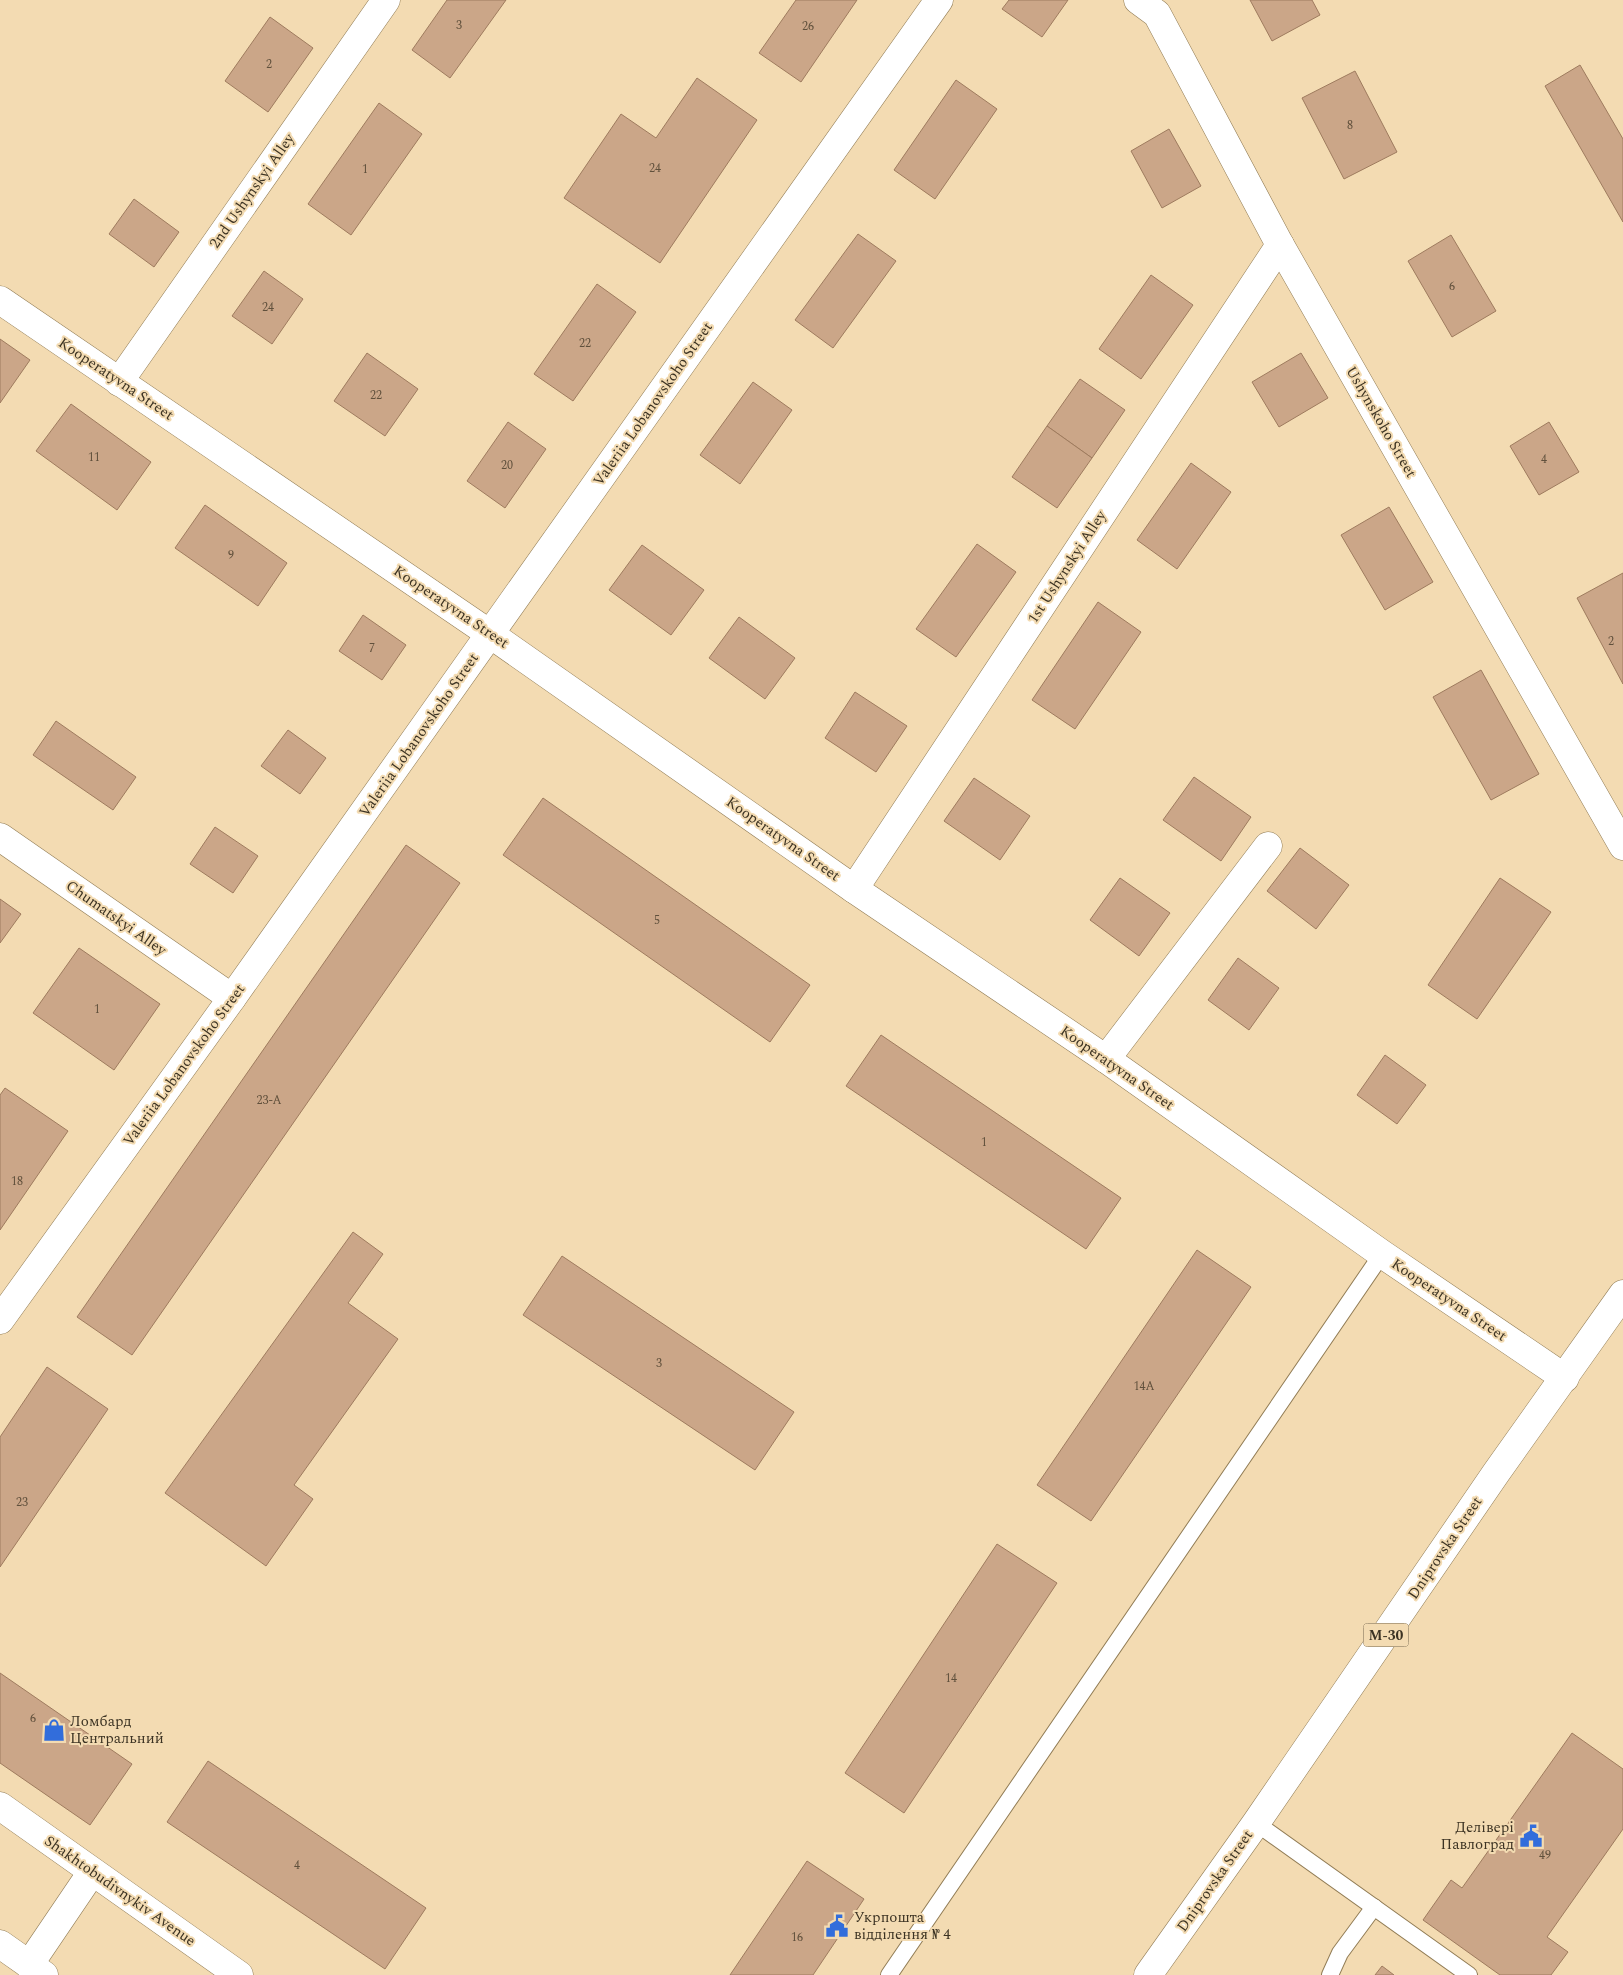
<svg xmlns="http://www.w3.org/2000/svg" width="1623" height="1975" viewBox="0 0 1623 1975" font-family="Spectral,serif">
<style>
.building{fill:#cba688;stroke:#9e7b5e}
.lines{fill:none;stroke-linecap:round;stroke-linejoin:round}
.lane-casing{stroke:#927d56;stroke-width:18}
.street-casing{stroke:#927d56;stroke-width:29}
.highway-casing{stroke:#927d56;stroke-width:29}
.lane{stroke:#fff;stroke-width:16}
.street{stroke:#fff;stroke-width:28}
.highway{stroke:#fff;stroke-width:28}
.labels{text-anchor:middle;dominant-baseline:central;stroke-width:4;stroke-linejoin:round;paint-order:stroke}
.number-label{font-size:12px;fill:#60503c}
.shield{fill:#f3dbb2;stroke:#73654e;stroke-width:1}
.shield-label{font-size:14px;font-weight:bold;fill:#3c3323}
.street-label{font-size:15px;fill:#3c3323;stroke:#f3dbb2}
.poi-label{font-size:15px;fill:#3c3323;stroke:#f3dbb2;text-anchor:start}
</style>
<rect width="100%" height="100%" fill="#f3dbb2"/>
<!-- building -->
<g class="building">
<polygon points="447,0 506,0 450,78 412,50"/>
<polygon points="796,0 857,0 801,82 759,53"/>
<polygon points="1009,0 1068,0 1042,37 1002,9"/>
<polygon points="1250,0 1312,0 1320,15 1272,41"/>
<polygon points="270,17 313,48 268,112 225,81"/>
<polygon points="1580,65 1623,139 1623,222 1545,86"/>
<polygon points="1355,71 1397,152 1344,179 1302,98"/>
<polygon points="697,78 757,120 660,263 564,198 621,114 656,138"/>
<polygon points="956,80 997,109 935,199 894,170"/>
<polygon points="379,103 422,134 351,235 308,204"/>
<polygon points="1169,129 1201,186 1162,208 1131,151"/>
<polygon points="134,199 179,232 154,267 109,234"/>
<polygon points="858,234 896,261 833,348 795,320"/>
<polygon points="1451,235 1496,311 1452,337 1408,261"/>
<polygon points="264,271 303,299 272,344 232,316"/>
<polygon points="1151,275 1193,305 1141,379 1099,349"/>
<polygon points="597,284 636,312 573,401 534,374"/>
<polygon points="0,339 30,360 0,403"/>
<polygon points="367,353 418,389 385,436 334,401"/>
<polygon points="1301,353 1328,398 1279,427 1252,382"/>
<polygon points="1080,379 1125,410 1092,458 1047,426"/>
<polygon points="753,382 792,410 740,484 700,455"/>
<polygon points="71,404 151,462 117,510 36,451"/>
<polygon points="508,422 546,449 505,508 467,481"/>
<polygon points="1549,422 1579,472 1539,495 1510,446"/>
<polygon points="1047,426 1092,458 1057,508 1012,477"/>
<polygon points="1191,463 1231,492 1177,569 1137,540"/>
<polygon points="205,505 287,563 258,606 175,548"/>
<polygon points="1389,507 1433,582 1385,610 1341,535"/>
<polygon points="977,544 1016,572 956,657 916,629"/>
<polygon points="642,545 704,590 671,635 609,590"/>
<polygon points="1623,573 1623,684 1577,598"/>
<polygon points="1098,602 1141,632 1075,729 1032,700"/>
<polygon points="363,615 406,645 382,680 339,651"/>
<polygon points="739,617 795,658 765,699 709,658"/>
<polygon points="1481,670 1539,774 1491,800 1433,697"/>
<polygon points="855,692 907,726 876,772 825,738"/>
<polygon points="56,721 136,777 113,810 33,755"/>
<polygon points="288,730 326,758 300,794 261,766"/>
<polygon points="1194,777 1251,817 1221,861 1163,820"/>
<polygon points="974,778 1030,816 1000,860 944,821"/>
<polygon points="543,798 810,985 770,1042 503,855"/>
<polygon points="215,827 258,856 233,893 190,864"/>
<polygon points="406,845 460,883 132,1355 77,1317"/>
<polygon points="1300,848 1349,885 1316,929 1267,891"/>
<polygon points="1120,878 1170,913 1139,956 1090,920"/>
<polygon points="1500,878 1551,912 1477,1019 1428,985"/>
<polygon points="0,899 21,914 0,943"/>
<polygon points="79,948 160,1004 114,1070 33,1013"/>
<polygon points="1238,958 1279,988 1249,1030 1208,1000"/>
<polygon points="881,1035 1121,1198 1086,1249 846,1086"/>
<polygon points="1385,1055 1426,1085 1397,1124 1357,1095"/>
<polygon points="5,1088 68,1131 0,1230 0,1095"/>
<polygon points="353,1232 383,1254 348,1303 398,1339 294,1485 313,1499 266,1566 165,1493"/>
<polygon points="1197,1250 1251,1287 1091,1521 1037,1485"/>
<polygon points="562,1256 794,1412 755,1470 523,1315"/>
<polygon points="47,1367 108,1409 0,1567 0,1437"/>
<polygon points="997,1544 1057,1583 904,1813 845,1773"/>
<polygon points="0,1673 132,1764 90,1825 0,1763"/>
<polygon points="1572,1733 1623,1769 1623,1829 1547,1937 1568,1952 1551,1975 1500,1975 1423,1920 1451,1880 1462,1888"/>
<polygon points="208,1761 426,1908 385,1969 167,1822"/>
<polygon points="807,1861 864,1899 813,1975 730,1975"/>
<polygon points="1382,1966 1394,1975 1375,1975"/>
</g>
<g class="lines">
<defs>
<g id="lane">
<polyline points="1256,1823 1469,1975"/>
<polyline points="889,1975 1382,1254"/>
<polyline points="1330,1975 1340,1953 1374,1907"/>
</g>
<g id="street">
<polyline points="1138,0 1157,14 1280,245 1623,846"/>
<polyline points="0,300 490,634 854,889 1106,1059 1382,1254 1565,1378"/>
<polyline points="119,382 386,0"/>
<polyline points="0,837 232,998"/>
<polyline points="854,889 1280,245"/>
<polyline points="1106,1059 1268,846"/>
<polyline points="0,1320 232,998 939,0"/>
<polyline points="0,1806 239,1975"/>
<polyline points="0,1944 44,1975"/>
<polyline points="29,1965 92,1872"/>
</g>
<polyline id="highway" points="1148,1975 1256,1823 1496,1473 1623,1294"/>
</defs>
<!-- lane casing -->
<use href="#lane" class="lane-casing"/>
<!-- street casing -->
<use href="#street" class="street-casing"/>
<!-- highway casing -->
<use href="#highway" class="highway-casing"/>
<!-- lane -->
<use href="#lane" class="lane"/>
<!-- street -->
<use href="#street" class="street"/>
<!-- highway -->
<use href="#highway" class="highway"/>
</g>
<!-- icons -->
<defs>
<symbol id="shop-bare" viewBox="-9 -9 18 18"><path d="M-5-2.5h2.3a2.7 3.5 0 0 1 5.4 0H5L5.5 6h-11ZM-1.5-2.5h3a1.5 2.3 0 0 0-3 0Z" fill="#326ddb" stroke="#f3dbb2" stroke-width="2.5" paint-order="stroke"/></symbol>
<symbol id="civic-bare" viewBox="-9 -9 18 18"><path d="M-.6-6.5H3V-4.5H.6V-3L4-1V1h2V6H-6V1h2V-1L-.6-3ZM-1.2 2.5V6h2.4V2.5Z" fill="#326ddb" stroke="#f3dbb2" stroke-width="2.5" paint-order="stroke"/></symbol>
</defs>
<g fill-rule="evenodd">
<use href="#shop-bare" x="38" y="1714" width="32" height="32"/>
<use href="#civic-bare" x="1515" y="1820" width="32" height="32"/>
<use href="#civic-bare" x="821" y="1910" width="32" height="32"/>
</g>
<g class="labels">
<!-- number labels -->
<g class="number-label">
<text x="459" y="25">3</text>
<text x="808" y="26">26</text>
<text x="269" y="64">2</text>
<text x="1350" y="125">8</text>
<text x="655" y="168">24</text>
<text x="365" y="169">1</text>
<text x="1452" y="286">6</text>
<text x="268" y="307">24</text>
<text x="585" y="343">22</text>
<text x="376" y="395">22</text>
<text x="94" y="457">11</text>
<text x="1544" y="459">4</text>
<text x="507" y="465">20</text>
<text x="231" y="555">9</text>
<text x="1611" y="641">2</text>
<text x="372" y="648">7</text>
<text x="657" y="920">5</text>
<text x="97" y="1009">1</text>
<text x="269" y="1100">23-А</text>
<text x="984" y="1142">1</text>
<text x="17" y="1181">18</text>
<text x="659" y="1363">3</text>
<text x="1144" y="1386">14А</text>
<text x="22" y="1502">23</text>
<text x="951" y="1678">14</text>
<text x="33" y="1718">6</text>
<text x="1545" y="1855">49</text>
<text x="297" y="1865">4</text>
<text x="797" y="1937">16</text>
</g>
<!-- shield labels -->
<rect class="shield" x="1363.5" y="1623.5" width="45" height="23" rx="4"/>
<g class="shield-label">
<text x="1386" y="1635">М-30</text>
</g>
<!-- street labels -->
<g class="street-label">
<text transform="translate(252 191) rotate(-55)">2nd Ushynskyi Alley</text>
<text transform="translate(116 379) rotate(34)">Kooperatyvna Street</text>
<text transform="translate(653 404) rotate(-55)">Valeriia Lobanovskoho Street</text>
<text transform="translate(1381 422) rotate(60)">Ushynskoho Street</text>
<text transform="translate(1067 567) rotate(-57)">1st Ushynskyi Alley</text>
<text transform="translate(451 607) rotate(34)">Kooperatyvna Street</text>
<text transform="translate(419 735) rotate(-55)">Valeriia Lobanovskoho Street</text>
<text transform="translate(783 839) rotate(35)">Kooperatyvna Street</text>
<text transform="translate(116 918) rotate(35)">Chumatskyi Alley</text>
<text transform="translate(184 1065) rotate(-54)">Valeriia Lobanovskoho Street</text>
<text transform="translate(1117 1068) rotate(35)">Kooperatyvna Street</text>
<text transform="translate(1449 1300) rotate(34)">Kooperatyvna Street</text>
<text transform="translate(1445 1548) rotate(-56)">Dniprovska Street</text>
<text transform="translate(1215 1881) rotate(-55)">Dniprovska Street</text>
<text transform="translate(120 1891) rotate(35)">Shakhtobudivnykiv Avenue</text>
</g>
<!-- poi labels -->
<g class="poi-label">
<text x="70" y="1721">Ломбард<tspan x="70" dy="17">Центральний</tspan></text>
<text x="1514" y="1827" text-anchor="end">Делівері<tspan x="1514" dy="17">Павлоград</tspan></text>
<text x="854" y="1917">Укрпошта<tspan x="854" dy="17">відділення № 4</tspan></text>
</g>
</g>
</svg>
